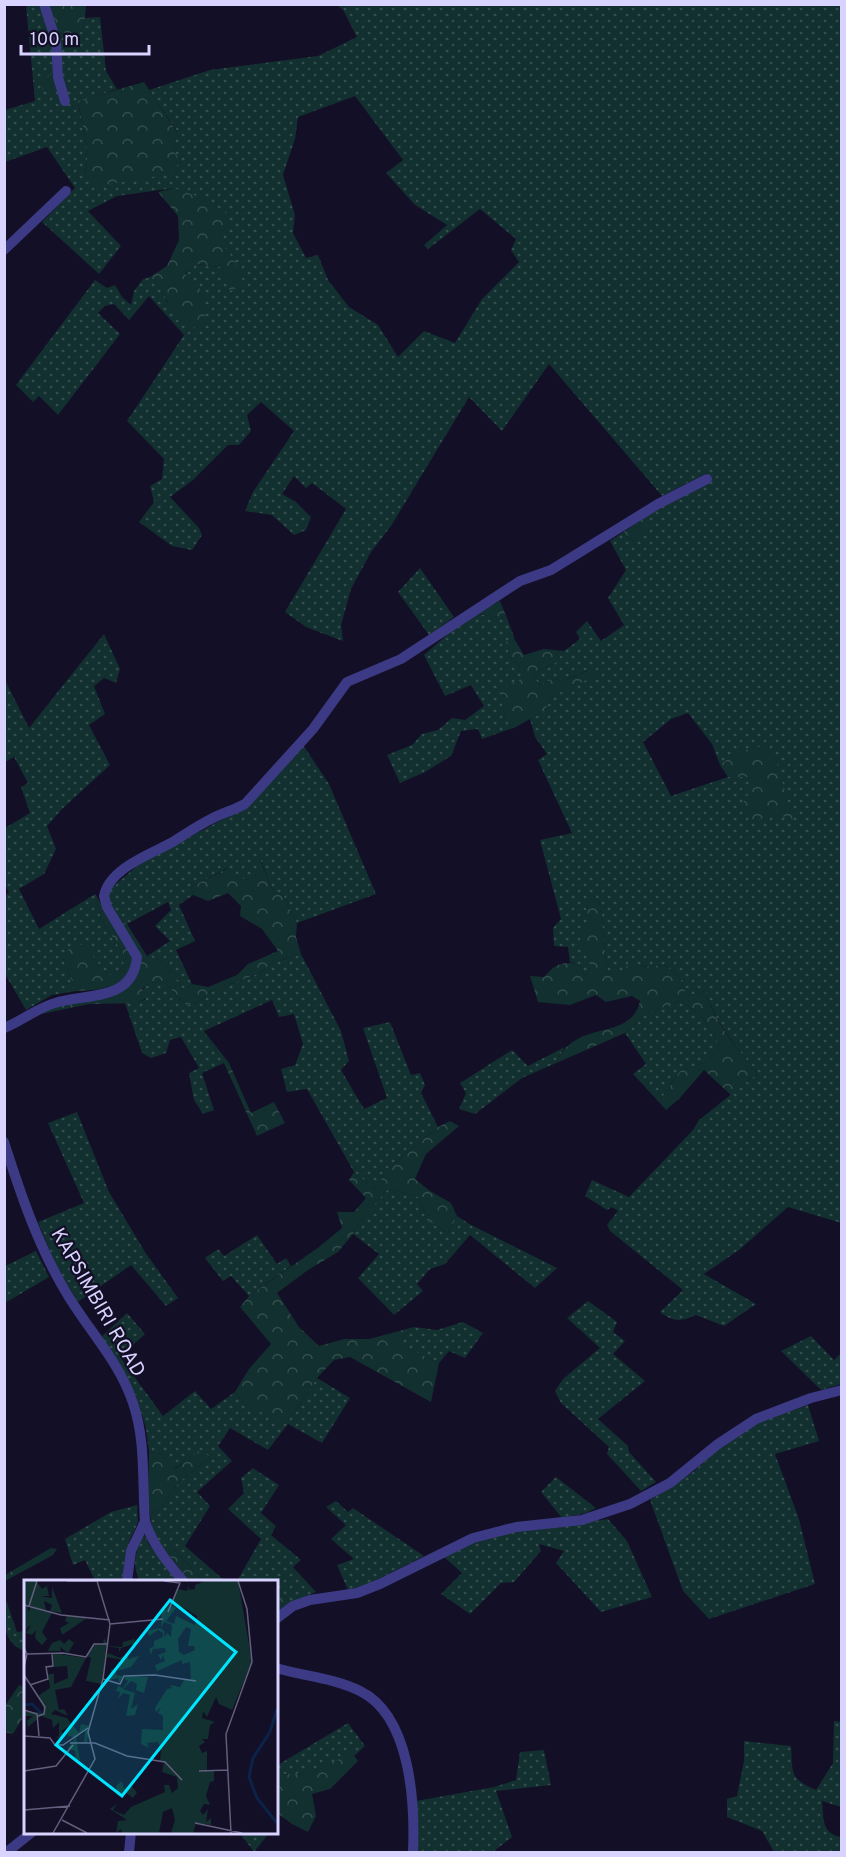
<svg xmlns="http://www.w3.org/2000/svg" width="846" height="1857" viewBox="0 0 846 1857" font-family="Overpass,sans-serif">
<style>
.grass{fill:url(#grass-dots);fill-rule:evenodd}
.forest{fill:url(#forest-crowns)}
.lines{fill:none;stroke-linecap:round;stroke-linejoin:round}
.minor{stroke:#3d3a85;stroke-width:10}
.labels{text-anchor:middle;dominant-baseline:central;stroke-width:4.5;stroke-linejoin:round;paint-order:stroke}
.street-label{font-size:20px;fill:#d9d4ff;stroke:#130f26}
.inset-river{fill:none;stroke:#0c2248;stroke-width:3}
.inset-road{fill:none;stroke:#625e7d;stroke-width:1.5}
.view{fill:#00e5ff;fill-opacity:0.15;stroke:#00e5ff;stroke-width:3}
.inset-edge{fill:none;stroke:#d9d4ff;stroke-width:3}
</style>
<defs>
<pattern id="grass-dots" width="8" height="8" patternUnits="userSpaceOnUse" patternTransform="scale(1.5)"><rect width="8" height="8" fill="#12302f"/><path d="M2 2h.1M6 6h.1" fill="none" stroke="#344d4e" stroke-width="1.8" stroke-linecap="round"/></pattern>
<pattern id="forest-crowns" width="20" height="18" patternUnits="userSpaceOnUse" patternTransform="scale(1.5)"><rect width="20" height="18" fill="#12302f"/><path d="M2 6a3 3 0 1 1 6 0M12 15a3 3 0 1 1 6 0" fill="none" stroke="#344d4e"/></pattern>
</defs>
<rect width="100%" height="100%" fill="#130f26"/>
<!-- grass -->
<g class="grass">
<path d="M26,5h14l21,72 -2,-43 22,-2 4,-14 15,-1 6,54 11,18 -39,13 10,52 -3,19 88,-22 4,-20 -28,-41 61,-20 108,-14 39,-19 -14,-27 -6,-5h504v1218l-53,-16 -49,43 -35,24 52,30 -32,22 -28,-11c-15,7 -23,7 -36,-3l23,-22 -73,-59 -3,-6 11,-14 -6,-4 -5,3 -22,-14 7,-16 37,17 64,-67 6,-10 59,-47c-22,-25 -42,-50 -53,-82l-18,5 -8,-20 -15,-11 -25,2 -16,7h-16l-6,-67 -6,-11 -9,8c3,21 15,54 -1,72l-5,-11 -10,-3 -2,-15 -14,-1 -1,-18 8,-9 -21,-79 32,-7 -34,-73 9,-6 -12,-17 -5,-18 14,-8 9,-15 37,-27 -26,12 -10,-2 -15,6 -7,-11 23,-11 9,-12 16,-12 -4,-7 11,-11 14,20 23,-16 -16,-27 18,-28 -16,-29 12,-8 12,8 10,-23 26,-17 42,-21 -5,-7 -45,23 -113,-132 -47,67 -33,-34 -78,129 -20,26 -20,37 -10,36 2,16 -37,-14 -21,-15 61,-103 -34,-26 -6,5 -12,-12 -12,18 14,8 15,15 -5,13 -12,5 -22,-20 -27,-4 8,-19 41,-61 -33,-29 -14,13 4,16 -12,14h-11l-35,35 -23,17 29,31 3,7 -10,15 -20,-4 -33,-24 15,-20 -4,-16 12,-7 2,-20 -37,-38 57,-86 -35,-39 -20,24 -15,-16 -9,2 -7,7 22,21 -62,81 -19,-19 -6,6 -17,-17 79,-105 12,8 8,-3 7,12 9,8 3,-14 9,-12 7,-2 12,12 5,14 18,-28 11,-11 24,3 15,-6 -61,-73 -57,8 -29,15 33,35 -22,28 -57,-52 33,-34 -28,-41 -42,15v-52l30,-9zM355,96l48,64 -17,13 29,32 32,20 -23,20 4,4 52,-40 36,30 -5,11 8,12 -37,37 -27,44 -31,-12 -26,26 -20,-32 -29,-18 -21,-27 -10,-25 -12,3 -13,-25 2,-18 -12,-40 12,-36 3,-22zM688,713l24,31 8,21 17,-13 36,62 -20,-28 -5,-9h-20l-57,19 -28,-54 28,-23z"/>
<polygon points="420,568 454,617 429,635 398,592"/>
<polygon points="477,614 507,618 515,640 507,642 509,656 518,665 524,679 500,690 506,721 516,727 482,739 478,729 461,731 451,756 425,772 400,783 387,755 412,745 422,734 438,730 452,718 465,720 484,706 471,685 445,696 424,655 448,634"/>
<polygon points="104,634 120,669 116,683 104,678 94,686 105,714 89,725 110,765 63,808 47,826 56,849 44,874 19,889 39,929 95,894 101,919 126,958 119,972 108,976 84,945 63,958 76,991 52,995 26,1010 5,974 5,895 9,893 5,884 5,828 30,813 21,787 28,783 14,757 5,762 4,678 29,728"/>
<polygon points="303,745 329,784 376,894 297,923 283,895 274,893 260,859 255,878 245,880 227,868 191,887 193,895 179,905 195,941 176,950 192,984 183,989 161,961 147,956 170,941 155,926 171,910 168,902 127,924 120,921 107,899 110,889 141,863 244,808"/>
<polygon points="301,954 341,1031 349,1061 341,1070 364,1109 387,1098 363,1028 390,1022 411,1075 420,1073 425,1085 421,1093 438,1127 388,1169 375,1189 354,1172 307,1089 287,1092 281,1069 295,1065 303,1044 294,1014 279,1017 272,1000 204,1031 224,1063 202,1073 214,1110 203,1114 194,1100 189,1073 199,1068 181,1037 170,1040 166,1053 151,1058 142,1053 125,1003 138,1003 146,999 142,990 149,983 163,981 186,1005 198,1003 211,991 260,973 272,963"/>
<polygon points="681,1001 703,1018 721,1048 706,1062 680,1071 659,1102 633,1074 646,1064 625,1033 647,1013"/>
<polygon points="565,1047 554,1064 522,1078 475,1114 459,1109 466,1093 460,1083 512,1050 528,1066"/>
<polygon points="77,1112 109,1192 145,1252 178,1298 166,1306 131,1265 78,1302 56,1266 38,1222 84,1203 48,1123"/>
<polygon points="388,1189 419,1197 427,1220 448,1233 457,1216 471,1225 557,1268 535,1288 470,1235 445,1264 430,1269 417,1284 423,1291 394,1315 358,1278 379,1254 353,1234 364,1216"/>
<polygon points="257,1235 277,1264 286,1258 291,1266 249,1296 231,1276 223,1281 205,1258 218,1249 224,1256"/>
<polygon points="36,1251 49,1277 5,1303 5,1266"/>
<polygon points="588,1301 617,1322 613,1332 625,1341 613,1354 645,1381 598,1419 628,1446 629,1452 656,1482 641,1491 607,1454 609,1447 561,1403 555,1391 563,1379 600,1348 567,1318"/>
<polygon points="127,1313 145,1334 120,1357 163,1416 195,1391 211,1409 235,1392 247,1406 292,1416 317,1378 350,1398 322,1443 288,1424 268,1450 230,1428 218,1446 232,1461 197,1492 210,1506 185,1546 225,1581 203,1581 174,1549 164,1549 152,1529 150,1514 160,1509 180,1481 210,1458 202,1450 174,1469 163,1454 149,1452 146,1428 136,1396 101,1337"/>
<polygon points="463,1322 483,1333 465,1358 449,1351 439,1363 401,1345 405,1335 414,1327 437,1330"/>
<polygon points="811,1336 834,1360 841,1353 841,1384 821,1390 781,1351"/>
<polygon points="808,1405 819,1441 775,1454 799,1519 815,1584 709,1619 683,1591 650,1500 693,1472 727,1441 762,1421"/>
<polygon points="253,1468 279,1485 261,1513 276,1526 271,1535 301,1560 293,1567 316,1592 290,1603 280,1590 276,1588 276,1581 237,1581 261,1539 228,1509 244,1493 241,1478"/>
<polygon points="556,1477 596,1508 586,1513 562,1518 541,1492"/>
<polygon points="336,1501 348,1512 353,1508 424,1556 367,1585 348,1590 337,1565 354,1559 331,1539 346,1525 326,1507"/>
<polygon points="137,1505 138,1522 129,1542 124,1581 95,1581 85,1560 73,1565 65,1539 111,1512"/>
<path d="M608,1519l19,22 25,56 -51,15 -45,-49 8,-12 -25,-7 2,7 -27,31 -13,1 -31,31 -29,-20 21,-21 -18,-16c10,-5 19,-12 29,-16 42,-15 91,-15 135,-22z"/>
<path d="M144,1534l6,12 27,35h-37c-9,-17 -4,-31 4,-47z"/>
<path d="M4,1594l13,38 8,-1v20c-25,-9 -21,-33 -21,-57z"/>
<path d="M834,1721l7,1v85l-19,-6c2,18 -1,32 19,36v15h-67l-12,-21 -35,-14v-18l10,-3 7,-35v-20l47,5c2,28 -2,32 25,44l17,-27z"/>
<path d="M348,1723l17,23 -11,10 -3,-3c-31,18 -38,22 -75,21v-8z"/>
<polygon points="544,1750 551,1785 496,1791 512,1837 493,1852 417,1852 416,1801 494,1787 516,1780 520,1752"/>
<polygon points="239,1832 270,1832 254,1852"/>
</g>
<!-- forest -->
<g class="forest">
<polygon points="48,5 86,5 85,18 81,32 59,34"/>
<polygon points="53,73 60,90 43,91 40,81"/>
<polygon points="144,82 177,132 173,151 181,161 170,174 98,186 85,174 88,154 78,101"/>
<path d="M174,188l31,11 21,14 2,13 -11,11 18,24 9,23 -14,7 -10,-24 -23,-3 -12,10 17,17 4,22 -7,17c-12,-7 -26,-16 -32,-29 -5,-10 -8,-15 -17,-24l17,-11 12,-26 -1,-24 -20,-24z"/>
<polygon points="644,518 647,528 634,541 622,533"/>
<polygon points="500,601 507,618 477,614"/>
<polygon points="515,640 524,655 544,649 564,651 555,663 532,674 539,685 554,679 564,681 591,669 597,675 553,696 544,711 516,727 506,721 499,690 523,678 518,665 509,656 506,642"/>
<polygon points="762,746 777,763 793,819 773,814 752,823 742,804 753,787 748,777 728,777 720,765 737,752"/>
<polygon points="259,858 274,893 283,895 297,923 296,937 301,954 272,963 260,973 211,991 198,1003 186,1005 163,981 149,983 142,989 146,998 138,1003 89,1004 37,1015 49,1008 79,1000 136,977 141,963 140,953 120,921 127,924 147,956 161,961 183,989 192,984 208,987 237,975 248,964 278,951 262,929 240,916 241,906 228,893 208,901 193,895 191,887 228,868 245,880 255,878"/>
<path d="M95,894l37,58c2,36 -29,38 -56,39l-13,-33 10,-15 11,2 24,30 11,-3 7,-14 -25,-39z"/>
<path d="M595,896l6,11 6,67h16l7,-15 9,8 25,-2 15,11 8,20 18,-5c10,32 31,57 53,82l-27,22 -27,-25 -25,29 -13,11 -7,-8 21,-31 26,-9 15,-14 -18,-30 -22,-17 -34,12 -22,20 -71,31c7,-10 11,-18 22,-24 22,-14 57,-7 64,-39l-8,-5 -26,6 -10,-7 -26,10 -32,-3 -8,-26 14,1c11,-12 18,-17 36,-12l5,11 4,-6 4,-17 -9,-1 -5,-17 10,-8 -3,-24z"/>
<polygon points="204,1031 229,1063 251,1113 274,1102 285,1123 257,1136 224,1063"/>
<polygon points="450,1121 459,1126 426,1154 415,1179 430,1191 451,1203 457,1216 448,1233 427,1220 419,1197 388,1189 364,1216 353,1234 338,1252 308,1270 277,1293 299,1327 319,1346 344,1339 369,1339 414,1327 405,1335 402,1345 439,1363 431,1402 350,1357 334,1360 317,1378 292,1416 281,1421 247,1406 235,1392 249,1369 271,1344 240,1307 249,1296 319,1247 342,1228 337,1212 354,1212 366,1198 349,1180 354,1172 375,1189 388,1169 438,1127"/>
<polygon points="202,1449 210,1458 180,1481 160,1509 150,1514 148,1496 149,1452 163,1454 175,1469"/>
<polygon points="51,1548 57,1549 53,1555 5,1581 5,1575"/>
<polygon points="164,1549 174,1549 203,1581 189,1581"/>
<polygon points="276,1588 280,1590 290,1603 276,1613"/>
<polygon points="19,1685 25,1687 25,1714 13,1734 5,1732 5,1706"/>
<path d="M351,1752l7,9 -28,28 -18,5 4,22 -8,16 -16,-8 -16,-12v-38c37,1 44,-3 75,-22z"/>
</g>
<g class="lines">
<!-- minor -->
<g class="minor">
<polyline points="44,4 56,41 58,77 65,101"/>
<polyline points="4,250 66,191"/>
<path d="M4,1028c18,-7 33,-20 51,-25 32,-10 78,-1 82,-46l-30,-50 -3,-11c5,-27 46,-42 67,-53 13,-8 26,-17 40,-24 11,-6 23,-9 34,-15l68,-75 34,-47 54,-23 119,-78 31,-11 107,-66 49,-25"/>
<path d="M4,1142c17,53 34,104 63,152 22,37 52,67 66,109 13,38 9,78 12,118 7,23 23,42 38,60"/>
<polyline points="127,1581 131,1551 145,1521"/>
<polyline points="276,1619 293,1606 310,1600 357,1593 380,1584 473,1538 516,1527 582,1520 630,1504 670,1483 718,1444 756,1419 811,1398 842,1390"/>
<path d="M276,1668c27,8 58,10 84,23 51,25 55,112 53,161"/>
<polyline points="7,1852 32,1832"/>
<polyline points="129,1852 131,1832"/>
</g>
</g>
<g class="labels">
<!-- street labels -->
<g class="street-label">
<text transform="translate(97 1303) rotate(60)">KAPSIMBIRI ROAD</text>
</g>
</g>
<!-- overview -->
<g transform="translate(24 1580)">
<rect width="254" height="254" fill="#130f26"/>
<path d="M0,1h12l6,8 5,-3 2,10h-8l4,1 7,1v-11l10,26 -12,-2 2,-6 -8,-4 2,9 -18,-3v5l3,-5 21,6 -10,19 5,7 -5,6 -7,-7 1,-8 -4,5 -6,-2 5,-8 -4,3 -3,9zM181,1h33l14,81 -20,48 -13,-6 -3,-7 -9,20 -4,-6 -1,7 13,4 -5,3 -2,14h-6l3,3 -6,4 3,7 5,-2v19l-9,1h16v10l-4,1 -4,14 4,9 -6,-1 -4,7 3,4 5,-6 -2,13 5,-4v7l-15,-2 -3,10h-22l4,-13 -3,-12 -9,4 -4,21h-37l-1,-4 -5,4 2,-12 9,-1 -17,-11 7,-5 -4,6 11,5 7,-8 34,-15 -1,-7h5l3,8 6,-5 -1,-11 -15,-5 2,-10h-4l1,-14 -3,-6 -11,1 2,5 -8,-4 1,-15 21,1v-14l-5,-3 3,-6 -5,5 -1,-4 12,-19 5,-1 -2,-3 10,2 4,-7h7l-1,-18 -8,2v-4l-25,11 -2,-6 10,-4 -2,-6 -2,5 -3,-5 8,-3 -1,-4 -12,1 -2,6 -2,-6 5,-3v-5l9,-4v-4l-5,-3 -9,6 -2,-5 13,-3 4,3 1,7 2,-5 4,4 1,-12 -8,-3 -3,6 1,-20 4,2 13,-21 8,2 2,-6v5l6,-1v-4zM149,22l24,14 -2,9 -19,-9 -2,8 -8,-3 10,-13 -5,-2zM162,47l5,2 -3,17h6l1,4 -11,5 -5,-3 -1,-13zM43,36l20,2 -25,17 -2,-7 9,-5 -4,-2zM80,58l5,8 13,1 1,-5 11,-3 3,4 -16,5 -2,5v-5l-13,-2 -4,38 -16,-3 5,-23 -4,-2 7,-12h9zM45,59l5,4 -6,10 -8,-6 1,4h-13l4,-8 8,-3 4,4zM29,73l33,5 -15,29 -16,3 4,20 5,-1 4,7 -13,-6 -4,4 16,4 12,15 2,-9 8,2 -2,17h-3l1,-13 -9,8 4,22h-4l-1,-9 -7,-3 7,-10 -8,-3 3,-9 -9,5 4,5 -11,3 5,-3v-14l-6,6 -1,-8 -11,-4 -13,11 -1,-6 6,-5h-9v-5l21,2 -6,-18 11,-7 -2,-14h6v10l14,-6 -1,-12 -13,1zM84,73l12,5 9,-5 -1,6 11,-3 -8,11 -14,4 -1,4 7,1 -4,7 -1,-5 -8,2 1,-11 5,1 8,-10 -18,-3zM104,96l20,1 -4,16 -8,-3 1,-6 -6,-3 -8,8 12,4 -4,16 7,-5 -3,11 -9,1 4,-21 -7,-2 -5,6 2,-7 -4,-1 2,-5 5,2 5,-7 -5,-3zM98,201l2,8 6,-4 7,7 -4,6 -9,-7 -2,7 -5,-3 -1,-9z" fill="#12302f" fill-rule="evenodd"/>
<path class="inset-river" d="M0,125l8,-1 9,9M253,129l-7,23 -17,26 -4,19 8,21 20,25"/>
<path class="inset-road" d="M43,1h29M140,1l16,2 -12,29M0,25l37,10 49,5M5,26l8,-25M86,44l53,-5M0,68l3,6 -3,13M3,74l36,-1 23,4 8,-13h13M0,95l21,32 -1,7 -6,2M79,99l17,5 4,-8 31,-1 41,6M6,105l18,-6 -2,-12 7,-1 -1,-13M0,130l13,4 2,22M0,156l26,2 5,7h8l25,-17M46,163h25l32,13 38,6 17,18M0,191l32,-5 17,-21M175,191l29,-1M0,230l46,-4M38,240l25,13M171,243l47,10M29,253l42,-74 -7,-27 15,-53 7,-55 -13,-43M207,253l-5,-99 26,-72 -5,-53 -9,-28"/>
<path class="view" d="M146,20l66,52 -114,144 -66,-51z"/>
<rect width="254" height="254" class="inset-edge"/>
</g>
<!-- border -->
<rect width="846" height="1857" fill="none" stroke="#d9d4ff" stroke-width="12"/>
<!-- scale -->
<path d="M21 45v9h128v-9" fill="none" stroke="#d9d4ff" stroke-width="3"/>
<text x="30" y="45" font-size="18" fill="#d9d4ff" stroke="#130f26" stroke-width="4.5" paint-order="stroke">100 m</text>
</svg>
